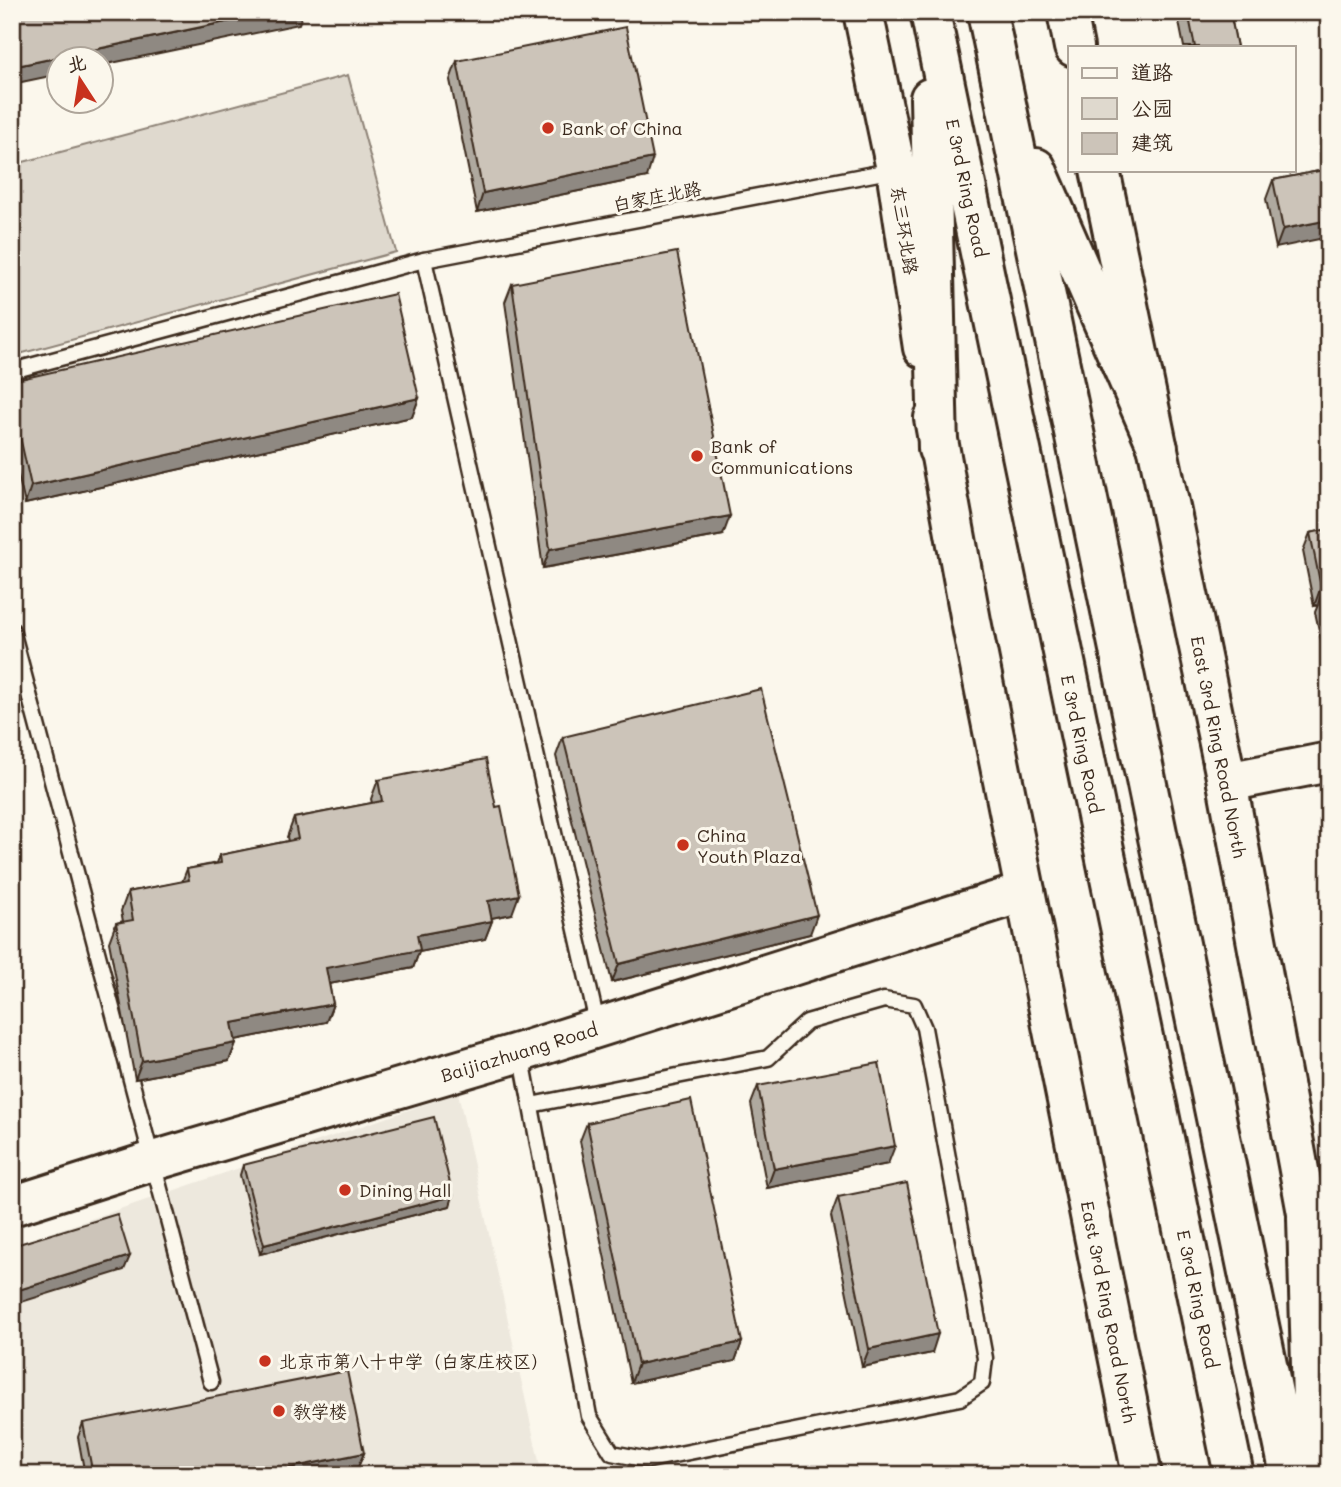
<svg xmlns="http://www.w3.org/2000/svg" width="1341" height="1487" viewBox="0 0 1341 1487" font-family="Mali,'LXGW WenKai TC',sans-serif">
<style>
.built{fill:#ede8dd}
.green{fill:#dfd9ce;stroke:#8d8276;stroke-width:2}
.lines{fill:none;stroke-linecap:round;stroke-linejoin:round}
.lane-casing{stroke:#3b2a1e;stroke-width:19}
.secondary-casing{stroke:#3b2a1e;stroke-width:44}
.highway-casing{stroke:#3b2a1e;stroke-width:44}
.lane{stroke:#fbf7ec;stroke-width:14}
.secondary{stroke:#fbf7ec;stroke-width:38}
.highway{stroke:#fbf7ec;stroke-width:38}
.wall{fill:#afa99f;stroke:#3b2a1e;stroke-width:2}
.shaded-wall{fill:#8f8982;stroke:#3b2a1e;stroke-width:2}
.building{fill:#ccc4b9;stroke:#3b2a1e;stroke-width:2}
.poi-dot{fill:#c8321e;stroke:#fbf7ec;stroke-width:2.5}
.labels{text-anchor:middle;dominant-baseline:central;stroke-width:6;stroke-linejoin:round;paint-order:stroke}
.poi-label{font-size:18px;fill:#3b2a1e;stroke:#fbf7ec;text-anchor:start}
.street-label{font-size:18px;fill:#3b2a1e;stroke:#fbf7ec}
</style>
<rect width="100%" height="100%" fill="#fbf7ec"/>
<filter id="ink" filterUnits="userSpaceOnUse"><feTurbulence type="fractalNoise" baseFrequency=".0143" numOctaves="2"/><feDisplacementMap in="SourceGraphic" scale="14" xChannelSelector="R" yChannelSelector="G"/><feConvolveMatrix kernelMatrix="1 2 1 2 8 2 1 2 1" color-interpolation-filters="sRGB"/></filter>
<g filter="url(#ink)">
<!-- built -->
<polygon class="built" points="458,1093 542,1475 12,1475 12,1246"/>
<!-- green -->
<polygon class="green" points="348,75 396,252 12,356 12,165"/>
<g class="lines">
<defs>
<g id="lane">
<polyline points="424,260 894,170"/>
<polyline points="12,371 424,260 598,1027"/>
<polyline points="12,630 211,1382"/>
<polyline points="521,1053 589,1416 612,1453 649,1460 960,1398 982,1383 985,1358 924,1028 914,1005 884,1000 807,1022 768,1058 531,1105"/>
</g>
<g id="secondary">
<polyline points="863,12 896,169 923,348"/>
<polyline points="1067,12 1074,47"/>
<polyline points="1100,170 1227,782 1314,1251"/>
<polyline points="934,418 971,621 1142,1475"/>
<polyline points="1227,782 1329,762"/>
<polyline points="12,1206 153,1161 521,1052 1025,892"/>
</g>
<g id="highway">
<polyline points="930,12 1234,1475"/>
<polyline points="987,12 1290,1475"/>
<polyline points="930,98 938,449"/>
<polyline points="1036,168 1158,448"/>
<polyline points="1307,1218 1314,1475"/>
</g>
</defs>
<!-- lane casing -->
<use href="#lane" class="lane-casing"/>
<!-- secondary casing -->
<use href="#secondary" class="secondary-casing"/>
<!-- highway casing -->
<use href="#highway" class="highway-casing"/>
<!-- lane -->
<use href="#lane" class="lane"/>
<!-- secondary -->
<use href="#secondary" class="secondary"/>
<!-- highway -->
<use href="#highway" class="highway"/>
</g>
<!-- wall -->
<g class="wall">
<polygon points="1166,12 1230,12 1237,47 1184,47 1178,17 1167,19"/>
<polygon points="457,61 647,177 477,212 450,80"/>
<polygon points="1329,169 1276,248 1266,199 1273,180"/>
<polygon points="512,284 723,535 543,568 505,302"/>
<polygon points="12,381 419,398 412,417 25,504 12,450"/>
<polygon points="1329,529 1329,652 1324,653 1315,612 1318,605 1314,606 1303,551 1310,533"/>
<polygon points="563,737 810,934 612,982 556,756"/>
<polygon points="378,780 512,914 491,918 492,921 485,939 419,952 413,968 329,984 333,1004 326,1022 235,1040 236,1043 229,1061 135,1079 109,942 116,923 123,921 121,911 128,892 182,882 187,869 217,863 220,855 288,841 287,837 294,818 372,803 371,799"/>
<polygon points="758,1086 888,1164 767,1188 751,1104"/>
<polygon points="587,1123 742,1342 735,1361 631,1383 580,1141"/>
<polygon points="243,1165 450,1206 260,1254 240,1175"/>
<polygon points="838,1197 932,1353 862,1367 831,1216"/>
<polygon points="83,1423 364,1453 358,1467 321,1475 85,1475 78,1437"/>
</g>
<!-- shaded-wall -->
<g class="shaded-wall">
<polygon points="273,12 303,12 299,24 102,65 102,60 60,60 60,74 12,84 12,67"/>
<polygon points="1170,12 1180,12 1178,17 1167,19"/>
<polygon points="653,158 647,177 477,212 483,193"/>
<polygon points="1329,220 1329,237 1276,248 1283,229"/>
<polygon points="419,398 412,417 25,504 31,486"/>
<polygon points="730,516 723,535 543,568 550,549"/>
<polygon points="1329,586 1329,603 1320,598 1318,605 1314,606 1321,587"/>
<polygon points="1329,639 1329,652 1324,653"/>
<polygon points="519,895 512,914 481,920 488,901"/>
<polygon points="817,915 810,934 612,982 619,964"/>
<polygon points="492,921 485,939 419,952 413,968 319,986 326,968 417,935"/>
<polygon points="333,1004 326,1022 225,1042 232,1023"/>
<polygon points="236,1043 229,1061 135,1079 142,1061"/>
<polygon points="895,1146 888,1164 767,1188 774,1169"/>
<polygon points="453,1196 450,1206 260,1254 264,1245"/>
<polygon points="130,1256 124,1270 12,1305 12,1292"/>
<polygon points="938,1334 932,1353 862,1367 869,1349"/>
<polygon points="742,1342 735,1361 631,1383 638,1364"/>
<polygon points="364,1453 358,1467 321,1475 254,1475"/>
</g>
<!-- building -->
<g class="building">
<polygon points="12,12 273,12 12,67"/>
<polygon points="1188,12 1230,12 1237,47 1195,47"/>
<polygon points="626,27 653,158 483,193 457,61"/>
<polygon points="1329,169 1329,220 1283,229 1273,180"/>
<polygon points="677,252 730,516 550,549 512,284"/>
<polygon points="395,294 419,398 31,486 12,401 12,381"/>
<polygon points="1329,529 1329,586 1321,587 1310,533"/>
<polygon points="1329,596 1329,639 1320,598"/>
<polygon points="761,689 817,915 619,964 563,737"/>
<polygon points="486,759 496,807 501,806 519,895 488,901 492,921 417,935 420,950 326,968 333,1004 232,1023 236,1043 142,1061 116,923 133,920 128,892 189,880 187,869 221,863 220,855 298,839 294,818 382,801 378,780"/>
<polygon points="879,1063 895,1146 774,1169 758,1086"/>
<polygon points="691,1100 742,1342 638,1364 587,1123"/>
<polygon points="434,1117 453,1196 264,1245 243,1165"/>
<polygon points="907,1183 938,1334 869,1349 838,1197"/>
<polygon points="117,1214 130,1256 12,1292 12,1246"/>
<polygon points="347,1371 364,1453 254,1475 93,1475 83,1423"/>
</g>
</g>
<!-- markers -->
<g class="poi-dot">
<circle cx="548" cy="128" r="7"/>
<circle cx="697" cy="456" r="7"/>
<circle cx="683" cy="845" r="7"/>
<circle cx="345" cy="1190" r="7"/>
<circle cx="265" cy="1361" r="7"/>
<circle cx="279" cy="1411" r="7"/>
</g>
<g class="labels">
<!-- poi labels -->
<g class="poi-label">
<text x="562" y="128">Bank of China</text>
<text x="711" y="446">Bank of<tspan x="711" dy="21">Communications</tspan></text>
<text x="697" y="835">China<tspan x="697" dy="21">Youth Plaza</tspan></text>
<text x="359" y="1190">Dining Hall</text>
<text x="279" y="1361">北京市第八十中学（白家庄校区）</text>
<text x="293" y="1411">教学楼</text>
</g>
<!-- street labels -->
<g class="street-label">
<text transform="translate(967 188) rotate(78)">E 3rd Ring Road</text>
<text transform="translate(657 196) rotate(-11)">白家庄北路</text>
<text transform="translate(905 230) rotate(81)">东三环北路</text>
<text transform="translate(1082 744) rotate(78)">E 3rd Ring Road</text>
<text transform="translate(1219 747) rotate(79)">East 3rd Ring Road North</text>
<text transform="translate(519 1052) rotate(-17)">Baijiazhuang Road</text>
<text transform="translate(1198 1299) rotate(78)">E 3rd Ring Road</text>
<text transform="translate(1109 1312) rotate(79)">East 3rd Ring Road North</text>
</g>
</g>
<!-- margin -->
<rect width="1341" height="1487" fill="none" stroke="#fbf7ec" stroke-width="42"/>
<rect x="21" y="21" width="1299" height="1445" fill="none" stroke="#3b2a1e" stroke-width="2.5" filter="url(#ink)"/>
<!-- legend -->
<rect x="1068" y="46" width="228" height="126" fill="#fbf7ec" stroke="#aea59a" stroke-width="2"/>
<rect x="1082" y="68" width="35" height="10" fill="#fbf7ec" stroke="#aea59a" stroke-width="2"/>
<text x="1131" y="80" font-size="21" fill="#3b2a1e">道路</text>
<rect x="1082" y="98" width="35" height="21" fill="#dfd9ce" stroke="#aea59a" stroke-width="2"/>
<text x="1131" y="116" font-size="21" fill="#3b2a1e">公园</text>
<rect x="1082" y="133" width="35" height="21" fill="#ccc4b9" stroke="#aea59a" stroke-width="2"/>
<text x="1131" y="150" font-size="21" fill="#3b2a1e">建筑</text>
<!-- north arrow -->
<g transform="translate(80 80) rotate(348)"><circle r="33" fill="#fbf7ec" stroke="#aea59a" stroke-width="2"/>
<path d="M0-5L12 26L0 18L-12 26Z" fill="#c8321e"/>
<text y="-10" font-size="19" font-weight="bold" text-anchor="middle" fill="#3b2a1e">北</text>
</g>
</svg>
